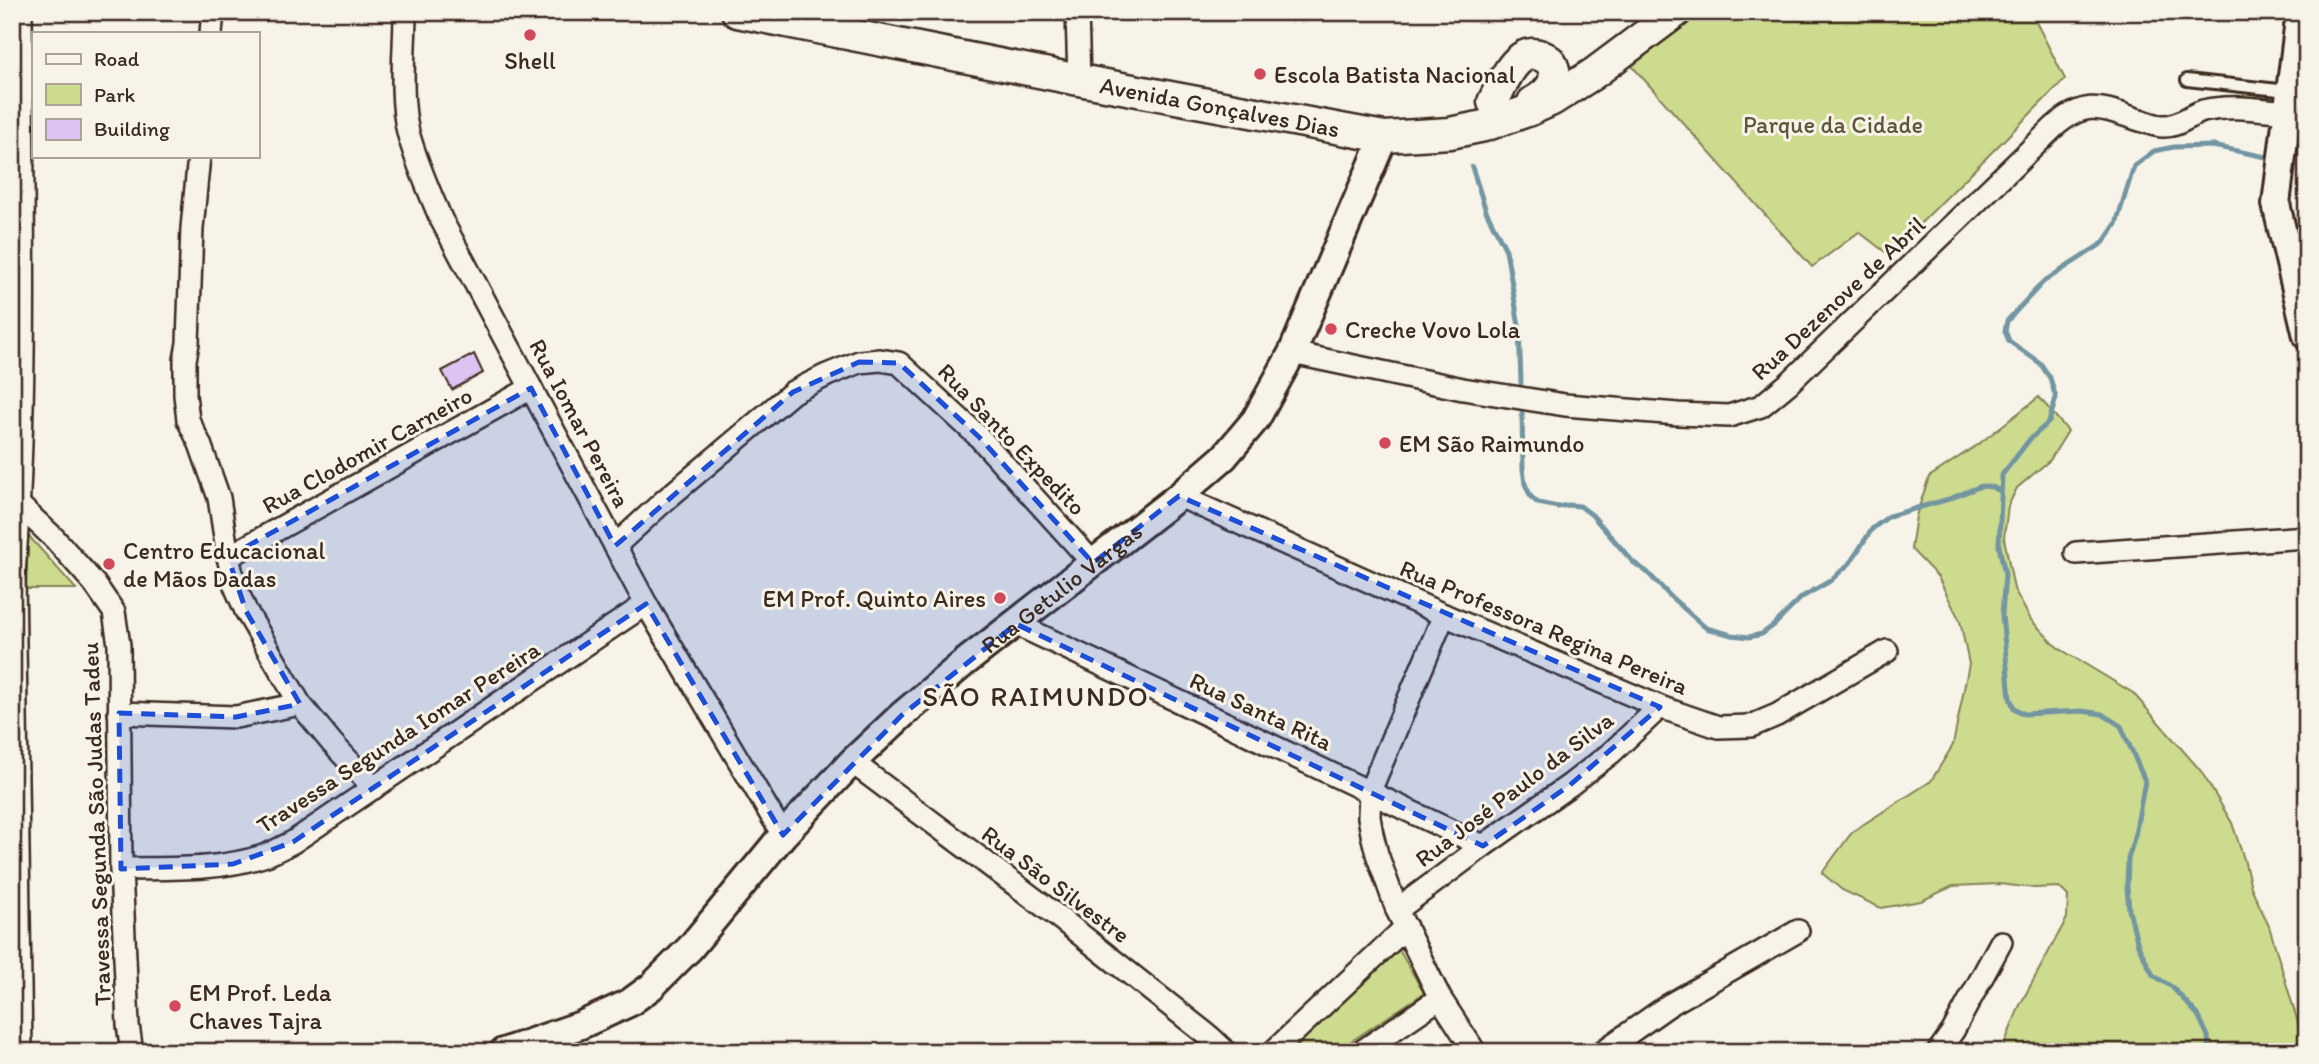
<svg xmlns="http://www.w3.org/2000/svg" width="2319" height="1064" viewBox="0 0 2319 1064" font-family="Itim,sans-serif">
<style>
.green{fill:#cddb8f;stroke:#848256;stroke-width:2}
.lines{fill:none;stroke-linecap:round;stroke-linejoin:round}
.stream{stroke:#7295a1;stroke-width:5}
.building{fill:#ddc3f2;stroke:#3b2a1e;stroke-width:2}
.service-casing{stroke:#3b2a1e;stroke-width:16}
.minor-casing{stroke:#3b2a1e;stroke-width:26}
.tertiary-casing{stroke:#3b2a1e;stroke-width:32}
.secondary-casing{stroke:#3b2a1e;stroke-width:35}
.service{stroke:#f7f3e8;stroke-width:10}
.minor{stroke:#f7f3e8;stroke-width:21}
.tertiary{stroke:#f7f3e8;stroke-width:26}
.secondary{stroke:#f7f3e8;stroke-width:30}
.marked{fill:#1d4ed8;fill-opacity:0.2;stroke:#1d4ed8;stroke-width:5;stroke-dasharray:14 9;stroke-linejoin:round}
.poi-dot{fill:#d1495b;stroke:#f7f3e8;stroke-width:2.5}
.labels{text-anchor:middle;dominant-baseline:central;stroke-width:6;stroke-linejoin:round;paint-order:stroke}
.poi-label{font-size:24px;fill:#3b2a1e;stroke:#f7f3e8;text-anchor:start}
.street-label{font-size:24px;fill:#3b2a1e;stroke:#f7f3e8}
.park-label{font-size:24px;fill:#60563a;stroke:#f7f3e8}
.quarter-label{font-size:28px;letter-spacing:2px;fill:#3b2a1e;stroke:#f7f3e8}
</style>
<rect width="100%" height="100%" fill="#f7f3e8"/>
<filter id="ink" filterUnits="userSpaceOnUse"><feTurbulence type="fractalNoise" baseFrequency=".0143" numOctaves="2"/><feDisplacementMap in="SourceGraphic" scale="14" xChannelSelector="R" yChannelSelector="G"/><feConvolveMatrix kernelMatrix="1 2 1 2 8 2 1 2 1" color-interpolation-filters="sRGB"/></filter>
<g filter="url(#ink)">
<!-- green -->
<g class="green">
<polygon points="1699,12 2031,12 2065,79 1889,255 1859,232 1812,267 1632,66"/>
<polygon points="2039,397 2068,431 2050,460 2017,488 2008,506 2004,538 2014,589 2031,620 2057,647 2133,693 2201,771 2232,823 2244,859 2251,887 2269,926 2301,1033 2300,1052 2001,1052 2020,1005 2067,918 2068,896 2059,887 2034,888 1999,884 1953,886 1921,901 1881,908 1842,890 1822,873 1853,831 1931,781 1953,745 1969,664 1960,621 1938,577 1911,549 1916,516 1929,477 1980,443"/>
<polygon points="28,535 76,589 26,589"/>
<polygon points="1398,948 1424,993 1335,1052 1286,1052"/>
</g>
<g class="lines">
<!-- stream -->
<g class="stream">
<polyline points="1472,167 1486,211 1506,250 1519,326 1521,383"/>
<polyline points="1522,413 1523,469 1525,484 1531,497 1538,503 1558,507 1568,505 1580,506 1592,515 1633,562 1647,572 1671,597 1706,628 1732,635 1749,637 1762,634 1774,625 1802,597 1830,581 1850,563 1872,529 1889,516 1949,499 1981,486 1992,487 2000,491"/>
<polyline points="2209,1052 2208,1036 2198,1015 2172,987 2153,975 2138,945 2129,910 2127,887 2128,859 2135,835 2145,781 2121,726 2102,714 2082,711 2024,714 2014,708 2010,698 2002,615 2005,574 1999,546 2002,475 2030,439 2049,422 2056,398 2050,378 2040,363 2009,341 2005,331 2007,321 2043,282 2103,243 2116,224 2134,166 2154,151 2174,147 2213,146 2266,157"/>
</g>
</g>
<!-- building -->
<polygon class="building" points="474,354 483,373 452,390 442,371"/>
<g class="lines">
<defs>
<g id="service">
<polyline points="536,12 554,12"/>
<polyline points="2187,80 2288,91"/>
</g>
<g id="minor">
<path d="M21,12c2,188 7,376 -7,563l7,477"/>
<path d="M405,12c0,39 -6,82 3,120 8,30 21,59 33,87l205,385 137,231"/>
<polyline points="1077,12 1079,80"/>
<polyline points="211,33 213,12"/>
<polyline points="199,156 192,228 188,343 185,360 185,395 188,420 200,444 219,498 228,557 235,586 246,611 300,704 332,743 374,788"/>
<path d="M1292,353l171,36 102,16 113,9 51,2 32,-10 28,-23 265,-256c34,-30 49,-18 89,-6 6,2 13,5 20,5 15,1 27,-11 40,-15 28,-7 58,-1 86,1"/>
<polyline points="1179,496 1444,615 1660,707 1718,727 1751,726 1777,715 1887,651"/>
<polyline points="19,505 54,538 94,583 114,612 119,645 121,869 128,1025 132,1052"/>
<polyline points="615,546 664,501 793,392 827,375 859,362 880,360 899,363 979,437 1093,563"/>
<polyline points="2076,553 2307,537"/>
<polyline points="228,557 531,388"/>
<polyline points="1444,615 1370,791 1369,817 1372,834 1377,854 1397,910 1440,998 1475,1052"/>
<polyline points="1016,624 1483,846"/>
<polyline points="119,713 236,717 300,704"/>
<polyline points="852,762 1061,919 1210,1037 1226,1052"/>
<path d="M121,869c47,-1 96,2 142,-13 10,-3 20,-9 30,-14l353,-238"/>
<polyline points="1397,910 1483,846 1570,785 1611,753 1660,707"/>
<polyline points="1273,1052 1406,927"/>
<polyline points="1361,1052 1440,998"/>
<polyline points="1602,1052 1669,1005 1798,931"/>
<polyline points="1938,1052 1953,1031 2001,942"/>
</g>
<g id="tertiary">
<polyline points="2300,12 2276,204 2307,336"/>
<path id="s1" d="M503,1052l78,-27 48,-22 22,-16 39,-39 93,-113 69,-73 50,-47 62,-52 215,-167 45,-39 32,-38 36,-66 92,-216"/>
</g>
<g id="secondary">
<path id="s2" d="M737,12l342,68 305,57 66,-4 34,-7 46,-16 22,-10 41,-26 83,-62"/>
<path d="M1493,102c11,-21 26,-65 57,-41 12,19 -1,32 -17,41"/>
</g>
</defs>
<!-- service casing -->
<use href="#service" class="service-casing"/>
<!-- minor casing -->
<use href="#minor" class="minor-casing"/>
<!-- tertiary casing -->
<use href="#tertiary" class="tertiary-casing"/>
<!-- secondary casing -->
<use href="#secondary" class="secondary-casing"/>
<!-- service -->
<use href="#service" class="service"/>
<!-- minor -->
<use href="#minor" class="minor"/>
<!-- tertiary -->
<use href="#tertiary" class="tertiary"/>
<!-- secondary -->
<use href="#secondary" class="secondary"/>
</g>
</g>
<!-- marked area -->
<path class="marked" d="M859,362l40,1 80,74 114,126 86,-67 481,211 -90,78 -87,61 -467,-222 -114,91 -119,120 -137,-231 -353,238 -60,22 -112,5 -2,-156 117,4 64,-13 -54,-93 -18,-54 303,-169 84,158 178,-154z"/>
<!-- markers -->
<g class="poi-dot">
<circle cx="530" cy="35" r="7"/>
<circle cx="1260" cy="74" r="7"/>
<circle cx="1331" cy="329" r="7"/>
<circle cx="1385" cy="443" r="7"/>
<circle cx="109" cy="564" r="7"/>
<circle cx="1000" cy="598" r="7"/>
<circle cx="175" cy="1006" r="7"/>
</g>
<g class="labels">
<!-- poi labels -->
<g class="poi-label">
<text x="530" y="60" text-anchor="middle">Shell</text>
<text x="1274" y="74">Escola Batista Nacional</text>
<text x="1345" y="329">Creche Vovo Lola</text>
<text x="1399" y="443">EM São Raimundo</text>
<text x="123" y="550">Centro Educacional<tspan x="123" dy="28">de Mãos Dadas</tspan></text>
<text x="986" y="598" text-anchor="end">EM Prof. Quinto Aires</text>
<text x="189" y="992">EM Prof. Leda<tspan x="189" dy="28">Chaves Tajra</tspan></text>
</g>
<!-- street labels -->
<g class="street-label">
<text stroke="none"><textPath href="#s2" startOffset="492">Avenida Gonçalves Dias</textPath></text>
<text transform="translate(1838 298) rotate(-43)">Rua Dezenove de Abril</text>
<text transform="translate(580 423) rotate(62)">Rua Iomar Pereira</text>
<text transform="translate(1012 439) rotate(46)">Rua Santo Expedito</text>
<text transform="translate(367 450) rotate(-29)">Rua Clodomir Carneiro</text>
<text stroke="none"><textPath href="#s1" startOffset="737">Rua Getulio Vargas</textPath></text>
<text transform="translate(1544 627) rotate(23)">Rua Professora Regina Pereira</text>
<text transform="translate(1261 711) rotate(25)">Rua Santa Rita</text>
<text transform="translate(398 737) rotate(-33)">Travessa Segunda Iomar Pereira</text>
<text transform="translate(1514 789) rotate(-37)">Rua José Paulo da Silva</text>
<text transform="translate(96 824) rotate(-92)">Travessa Segunda São Judas Tadeu</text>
<text transform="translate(1056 884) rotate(37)">Rua São Silvestre</text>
</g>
<!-- park labels -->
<g class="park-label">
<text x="1833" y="124">Parque da Cidade</text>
</g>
<!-- quarter labels -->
<g class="quarter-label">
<text x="1036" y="696">SÃO RAIMUNDO</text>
</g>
</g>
<!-- margin -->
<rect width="2319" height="1064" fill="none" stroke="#f7f3e8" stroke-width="42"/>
<rect x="21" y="21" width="2277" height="1022" fill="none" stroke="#3b2a1e" stroke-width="2.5" filter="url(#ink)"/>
<!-- legend -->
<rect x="32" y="32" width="228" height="126" fill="#f7f3e8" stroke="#aca397" stroke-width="2"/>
<rect x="46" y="54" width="35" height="10" fill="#f7f3e8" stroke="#aca397" stroke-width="2"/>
<text x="94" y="66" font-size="21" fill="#3b2a1e">Road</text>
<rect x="46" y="84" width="35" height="21" fill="#cddb8f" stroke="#aca397" stroke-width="2"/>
<text x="94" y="102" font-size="21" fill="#3b2a1e">Park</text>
<rect x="46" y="119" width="35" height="21" fill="#ddc3f2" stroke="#aca397" stroke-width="2"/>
<text x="94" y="136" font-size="21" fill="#3b2a1e">Building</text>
</svg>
